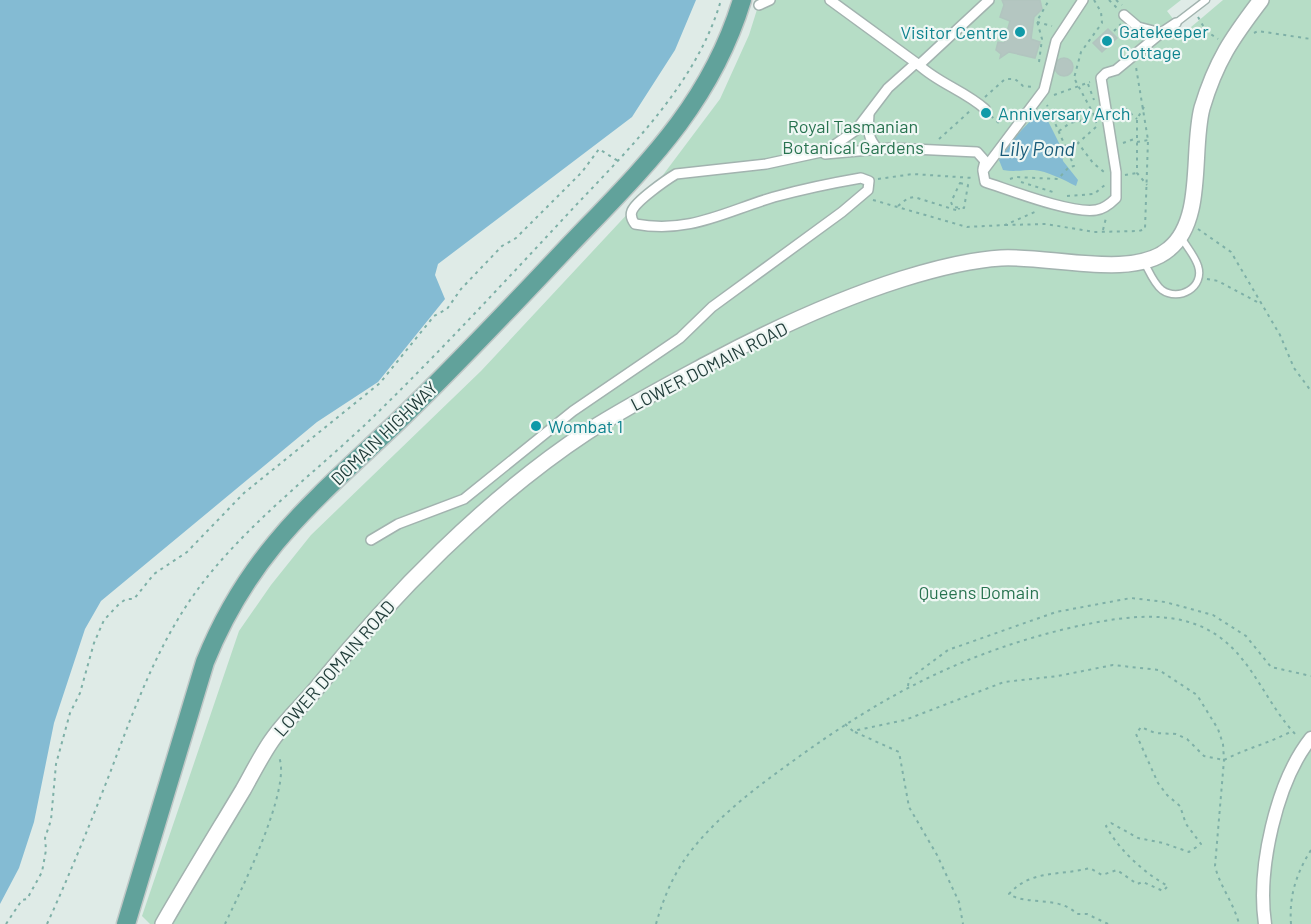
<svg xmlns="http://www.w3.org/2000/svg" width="1311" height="924" viewBox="0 0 1311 924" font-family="Barlow,sans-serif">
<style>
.green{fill:#b6ddc6}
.water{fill:#84bbd3}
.building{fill:#b4c6c1;stroke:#b1c5bf;stroke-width:1.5}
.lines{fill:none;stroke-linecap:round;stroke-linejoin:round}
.service-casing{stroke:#a2b3af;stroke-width:9}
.pedestrian-casing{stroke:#a2b3af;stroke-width:12}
.minor-casing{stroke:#a2b3af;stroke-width:15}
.tertiary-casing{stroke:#a2b3af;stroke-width:18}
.primary-casing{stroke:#c0c8c7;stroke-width:21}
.path{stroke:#7eb0a7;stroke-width:2;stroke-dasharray:3 4.5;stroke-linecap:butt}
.service{stroke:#fff;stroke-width:6}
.pedestrian{stroke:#fff;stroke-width:9}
.minor{stroke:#fff;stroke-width:12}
.tertiary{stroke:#fff;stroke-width:15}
.primary{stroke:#61a29b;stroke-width:18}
.culture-dot{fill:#0f9aa8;stroke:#eff7f4;stroke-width:2}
.labels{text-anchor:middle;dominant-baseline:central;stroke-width:4.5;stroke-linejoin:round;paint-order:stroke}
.culture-label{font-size:18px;fill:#0d838f;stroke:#eff7f4;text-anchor:start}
.park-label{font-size:18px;fill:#287350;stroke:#eff7f4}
.street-label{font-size:18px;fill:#1f3b38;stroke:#eff7f4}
.water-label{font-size:20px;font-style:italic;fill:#185b79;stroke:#eff7f4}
</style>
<rect width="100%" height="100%" fill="#dfebe7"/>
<!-- green -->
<polygon class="green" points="760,0 1181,0 1167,11 1184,33 1223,0 1311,0 1311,924 150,924 142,916 239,631 271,585 311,535 481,371 660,179 720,99 749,35"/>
<!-- water -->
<g class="water">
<polygon points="0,0 696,0 675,50 632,117 438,264 435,275 445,299 378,382 317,422 101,601 85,629 54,723 34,822 19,868 0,904"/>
<path d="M1043,111l17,34 3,16 15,19 -2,6c-12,-6 -29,-15 -42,-16 -11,0 -20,2 -31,0l-4,-10c12,-18 26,-37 44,-49z"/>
</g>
<!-- building -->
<g class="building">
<polygon points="1002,0 1040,0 1042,9 1034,17 1031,39 1040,42 1035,58 1009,52 1000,58 1001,54 996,50 998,42 1004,43 1010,21 1000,17 1004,5"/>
<polygon points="1108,29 1117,38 1102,52 1093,43"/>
<circle cx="1064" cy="67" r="9"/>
</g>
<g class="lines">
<defs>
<g id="service">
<polyline points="1176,23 1206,0"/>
<path d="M1144,262c5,9 10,22 18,28 17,12 43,-3 36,-24 -3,-10 -12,-20 -17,-29"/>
</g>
<g id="pedestrian">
<polyline points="830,0 919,65 989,0"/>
<path d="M1083,0l-27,41 -12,49 -61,81 2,11c25,8 86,32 111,28 8,-1 15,-7 20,-12v-26l-15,-94 5,-5 10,-3 45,-37"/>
<polyline points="759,5 770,0"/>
<polyline points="1124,15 1138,27 1161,33 1176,23"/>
<path d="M919,65c19,18 46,26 66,44"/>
<path d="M869,114c-1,15 -2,24 9,35"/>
<polyline points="825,154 892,148 977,152 985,161 983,169"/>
<path d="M371,540l27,-16 66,-25 109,-88 107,-73 32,-31 130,-95 26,-22 1,-9 -8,-3c-29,5 -58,11 -87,19 -50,15 -85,37 -139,27 -3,-4 -5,-8 -3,-13 4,-10 34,-31 44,-37l90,-10 60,-13 30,-21 32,-42 28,-25"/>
</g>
<path id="minor" d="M1265,924c-8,-55 11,-142 46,-186"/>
<path id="tertiary" d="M163,924c26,-45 53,-89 80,-134 9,-16 17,-32 27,-47 13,-20 31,-36 46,-54 75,-93 171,-191 271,-257 39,-25 81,-47 122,-69 62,-33 127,-63 193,-84 32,-10 66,-19 99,-21 48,-3 132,22 168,-9 36,-29 22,-99 33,-141 14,-47 30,-70 59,-108"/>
<path id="primary" d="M126,924l79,-262c43,-107 105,-158 187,-235 59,-56 115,-116 171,-175 76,-80 146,-143 179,-252"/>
</defs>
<!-- service casing -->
<use href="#service" class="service-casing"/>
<!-- pedestrian casing -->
<use href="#pedestrian" class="pedestrian-casing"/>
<!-- minor casing -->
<use href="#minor" class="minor-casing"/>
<!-- tertiary casing -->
<use href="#tertiary" class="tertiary-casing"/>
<!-- primary casing -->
<use href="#primary" class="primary-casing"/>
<!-- path -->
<g class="path">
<polyline points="1094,0 1101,12 1102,23 1081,52 1074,78 1094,115 1097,126 1078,143 1093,163 1104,172"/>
<polyline points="1109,0 1118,9"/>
<polyline points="1116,0 1122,5"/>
<polyline points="1198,17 1206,31 1218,39"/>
<polyline points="1037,22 1052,26"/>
<polyline points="1114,31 1121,24"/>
<polyline points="1254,33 1258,31 1311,39"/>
<polyline points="1039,62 1042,39 1037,21 1049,0"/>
<polyline points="1088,84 1094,100"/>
<polyline points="1054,95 1090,82"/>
<polyline points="985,97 1005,79 1015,79 1023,86 1033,87"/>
<polyline points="1144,107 1137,119 1137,173 1147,185"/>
<polyline points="1119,115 1126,109 1137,119"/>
<polyline points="991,116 1002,126"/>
<polyline points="1059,131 1070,123 1089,119 1093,116"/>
<polyline points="939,139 970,111"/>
<polyline points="1137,142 1148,140"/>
<polyline points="1123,143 1137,138"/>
<polyline points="1125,175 1137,173"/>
<polyline points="878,179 913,174 973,178"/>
<polyline points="1010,179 1016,177 1058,179 1069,167 1074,166 1047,105"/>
<polyline points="1021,182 1056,193"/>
<polygon points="960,183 968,185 964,208 953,207 951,202"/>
<polyline points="1067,196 1094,194 1106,184"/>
<polyline points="873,200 967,227 1005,225 1037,211"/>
<polyline points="898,206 908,198 914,197 959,211 959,208"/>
<polyline points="1005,225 1046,224 1094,232 1139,231 1145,229 1148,140 1136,67"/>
<polyline points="1198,229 1231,252 1280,335 1294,368 1311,391"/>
<polyline points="1103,230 1106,218"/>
<polyline points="1207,279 1218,281 1259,303"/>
<polyline points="908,686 909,679 948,650 1056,612 1131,598 1165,602 1213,615 1246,636 1271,667 1311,676"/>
<path d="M845,724l8,7 52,-11 99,-38 54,-6 55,-11 46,5 38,25 21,34 5,15 1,16 -9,106c5,21 19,37 24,58"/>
<polyline points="855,732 899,752 909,807 937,855 959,902 963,924"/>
<path d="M1224,760c23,-12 46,-17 68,-29"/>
<polyline points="6,924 22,900 27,899 42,872 46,850 45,838 51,820 56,764 70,713 80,693 94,643 104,620 119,604 126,599 134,599 154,574 187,552 244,493 380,383 434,316 447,309 461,289 502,246 516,238 582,172 599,149 618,161"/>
<path d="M47,924c23,-50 43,-100 63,-151 26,-69 51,-139 98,-197 46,-57 107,-104 160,-154 72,-70 141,-145 210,-219 56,-59 120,-123 143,-203"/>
<path d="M225,924c15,-32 67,-135 54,-167"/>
<path d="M656,924c8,-28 19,-54 38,-77 27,-33 64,-61 99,-86 92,-67 174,-110 285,-135 38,-8 84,-16 122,0 50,21 62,74 97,110"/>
<path d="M1108,924l-21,-10h-10c-19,-19 -50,-8 -68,-20 22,-25 52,-18 81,-26l12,7 15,-5 20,14 6,-2 20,9 5,-5c-24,-13 -49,-36 -62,-60l5,-3 27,15 25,5 26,9 12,-8 -15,-20 -6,-18 -13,-11 -9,-12 -22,-49 5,-7 14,6 21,1 11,5 17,17 20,4"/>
<path d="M1291,924c-2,-28 5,-50 20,-74"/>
</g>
<!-- service -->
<use href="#service" class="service"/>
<!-- pedestrian -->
<use href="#pedestrian" class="pedestrian"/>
<!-- minor -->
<use href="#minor" class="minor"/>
<!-- tertiary -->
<use href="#tertiary" class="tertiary"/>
<!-- primary -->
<use href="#primary" class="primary"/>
</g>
<!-- markers -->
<g class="culture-dot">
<circle cx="1020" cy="32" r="6"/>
<circle cx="1107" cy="41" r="6"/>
<circle cx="986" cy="113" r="6"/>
<circle cx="536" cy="426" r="6"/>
</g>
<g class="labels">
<!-- culture labels -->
<g class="culture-label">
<text x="1119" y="31">Gatekeeper<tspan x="1119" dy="21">Cottage</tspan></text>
<text x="1008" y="32" text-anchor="end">Visitor Centre</text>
<text x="998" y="113">Anniversary Arch</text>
<text x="548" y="426">Wombat 1</text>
</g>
<!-- park labels -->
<g class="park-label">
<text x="853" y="126">Royal Tasmanian<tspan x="853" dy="21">Botanical Gardens</tspan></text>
<text x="979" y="592">Queens Domain</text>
</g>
<!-- street labels -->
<g class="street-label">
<text transform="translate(709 366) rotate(-27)">LOWER DOMAIN ROAD</text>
<text transform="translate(384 433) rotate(-44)">DOMAIN HIGHWAY</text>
<text transform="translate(334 668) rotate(-49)">LOWER DOMAIN ROAD</text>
</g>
<!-- water labels -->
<g class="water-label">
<text x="1037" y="148">Lily Pond</text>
</g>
</g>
</svg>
